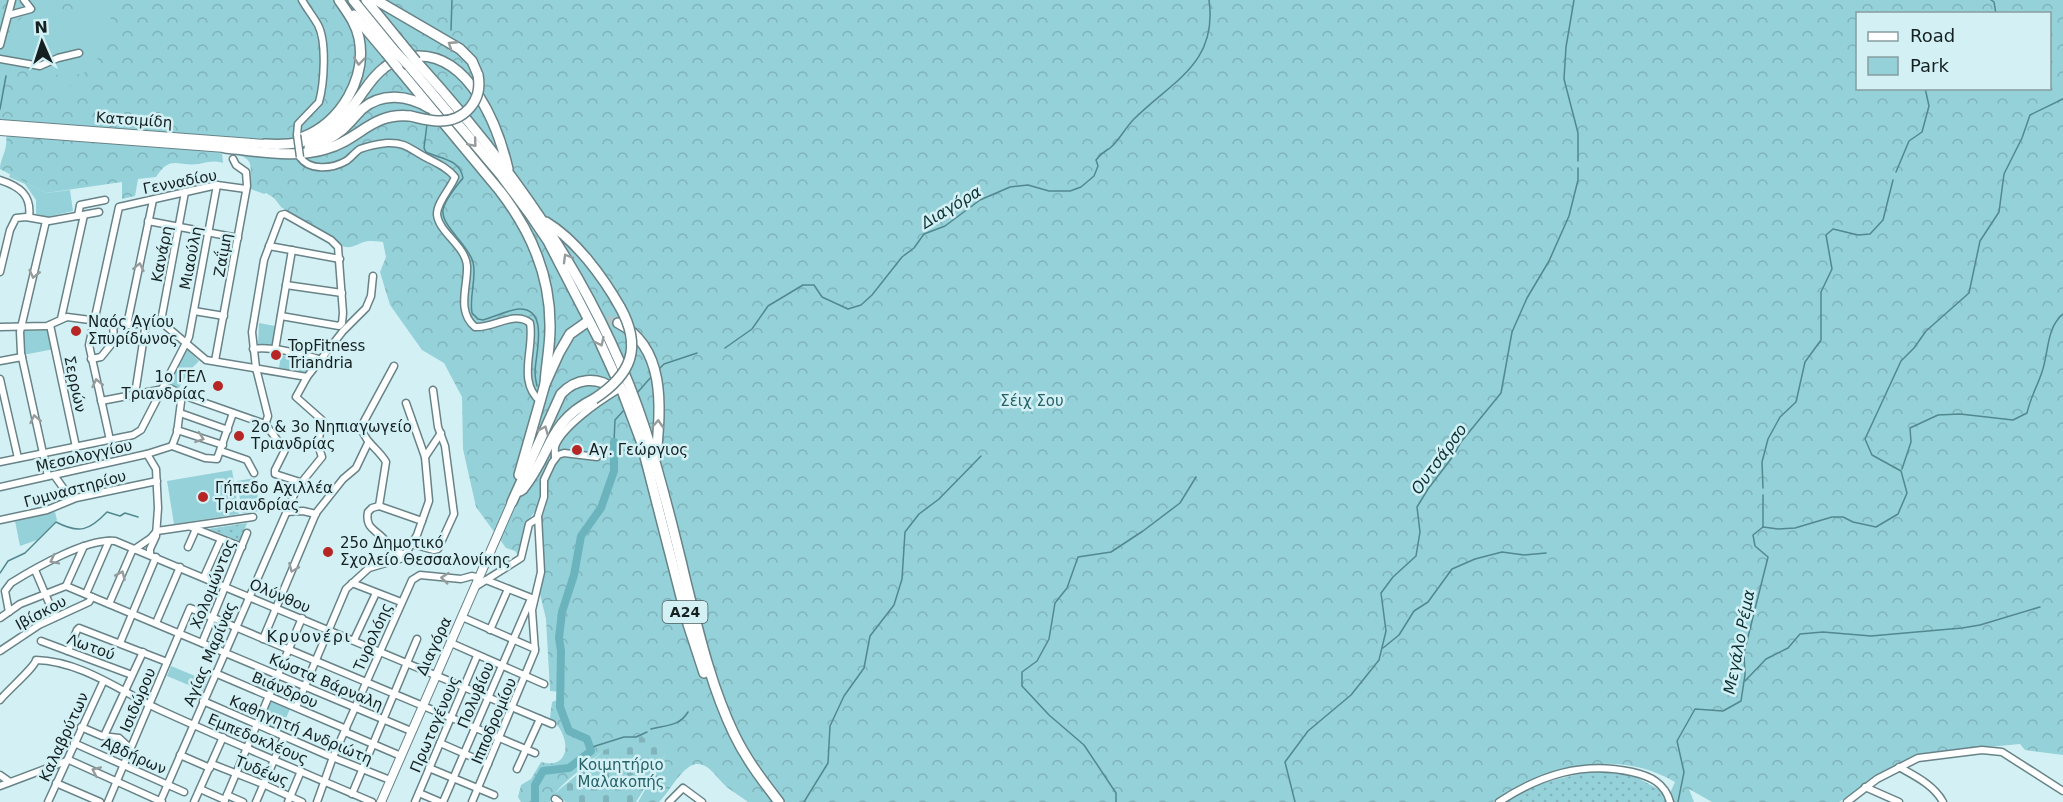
<svg xmlns="http://www.w3.org/2000/svg" width="2063" height="802" viewBox="0 0 2063 802" font-family="'DejaVu Sans',sans-serif">
<style>
.grass{fill:url(#grass-dots)}
.forest{fill:url(#forest-crowns);fill-rule:evenodd}
.cemetery{fill:url(#cemetery-stones)}
.green{fill:#95d1d9}
.lines{fill:none;stroke-linecap:round;stroke-linejoin:round}
.stream{stroke:#52888e;stroke-width:1.5}
.river{stroke:#6cb4bd;stroke-width:8}
.highway-tunnel{stroke:#adc7cb;stroke-width:9;stroke-dasharray:9 4.5;stroke-linecap:butt}
.minor-casing{stroke:#688387;stroke-width:9}
.major-casing{stroke:#688387;stroke-width:10}
.highway-casing{stroke:#688387;stroke-width:12}
.minor{stroke:#fff;stroke-width:6}
.major{stroke:#fff;stroke-width:8}
.highway{stroke:#fff;stroke-width:9}
.minor-bridge-casing{stroke:#688387;stroke-width:9;stroke-linecap:butt}
.highway-bridge-casing{stroke:#688387;stroke-width:12;stroke-linecap:butt}
.minor-bridge{stroke:#fff;stroke-width:6}
.highway-bridge{stroke:#fff;stroke-width:9}
.oneway{stroke:#969b9b}
.poi-dot{fill:#b52625;stroke:#d3f1f5;stroke-width:2}
.labels{text-anchor:middle;dominant-baseline:central;stroke-width:5;stroke-linejoin:round;paint-order:stroke}
.shield{fill:#d3f1f5;stroke:#4e5f61;stroke-width:1.5}
.shield-label{font-size:14px;font-weight:bold;fill:#152021}
.street-label{font-size:15px;fill:#152021;stroke:#d3f1f5}
.poi-label{font-size:15px;fill:#152021;stroke:#d3f1f5;text-anchor:start}
.park-label{font-size:15px;fill:#266269;stroke:#d3f1f5}
.water-label{font-size:16px;font-style:italic;fill:#0d3236;stroke:#d3f1f5}
.neighbourhood-label{font-size:16px;letter-spacing:1.5px;fill:#152021;stroke:#d3f1f5}
</style>
<defs>
<pattern id="grass-dots" width="8" height="8" patternUnits="userSpaceOnUse" patternTransform="scale(1.5)"><rect width="8" height="8" fill="#95d1d9"/><path d="M2 2h.1M6 6h.1" fill="none" stroke="#80b3ba" stroke-width="1.8" stroke-linecap="round"/></pattern>
<pattern id="forest-crowns" width="20" height="18" patternUnits="userSpaceOnUse" patternTransform="scale(1.5)"><rect width="20" height="18" fill="#95d1d9"/><path d="M2 6a3 3 0 1 1 6 0M12 15a3 3 0 1 1 6 0" fill="none" stroke="#80b3ba"/></pattern>
<pattern id="cemetery-stones" width="16" height="16" patternUnits="userSpaceOnUse" patternTransform="scale(1.5)"><rect width="16" height="16" fill="#95d1d9"/><path d="M2 7V4a2 2 0 0 1 4 0v3zM10 15v-3a2 2 0 0 1 4 0v3z" fill="#80b3ba"/></pattern>
</defs>
<rect width="100%" height="100%" fill="#d3f1f5"/>
<!-- grass -->
<g class="grass">
<polygon points="247,523 240,541 208,529"/>
<path d="M1595,771l41,6 31,17 2,8h-165c27,-18 59,-25 91,-31z"/>
</g>
<!-- forest -->
<path class="forest" d="M0,0h2063v755l-38,-5 -5,-6 -95,9 -29,13 -57,36h-127l-23,-13 5,13h-24v-9l5,-11c-60,-35 -127,-15 -182,20h-745c-6,-5 -14,-9 -20,-14 -14,-12 -25,-37 -45,-16 -9,9 -15,21 -24,30h-21l27,-47 -63,-4c-15,16 -44,32 -52,51h-29l-3,-5 3,-12 10,-6 10,-17c33,9 29,-30 9,-44l2,-16 5,-2 5,-8 -12,-1 -4,-72 -6,-25 1,-74 5,-14 -2,-6 -18,23 -5,29 -3,3 -3,-4 -9,-3 -30,-41 -13,-58 -1,-52 -18,-34 -22,-13 -32,-45 -10,-33 6,-15 -3,-15c-5,-1 -10,-1 -15,-1 -11,2 -17,10 -28,4l-59,-38 -7,-9 -8,-5 -2,1 -16,-6c6,-29 4,-32 -26,-35l1,10c-10,-3 -15,-1 -24,1 -22,3 -28,-10 -43,13l-18,2 -3,17 -13,3v-17l-76,11 -46,-24c0,-9 5,-15 6,-24 1,-8 0,-17 -1,-25l-5,-1zM1858,14h192v74h-192z"/>
<!-- cemetery -->
<polygon class="cemetery" points="639,736 652,742 665,755 636,802 566,802 554,794 591,763 602,751"/>
<!-- green -->
<g class="green">
<path d="M26,0h20c9,19 27,13 46,12l-3,-4c6,-8 11,-8 21,-8l1,27 -6,18 -13,24 -11,5 -28,1v3l24,11 -5,7 -18,-8 -9,-8 -1,-18 -9,1 -33,-5 -1,-3 5,-2v-5h-2c6,-19 11,-33 33,-34v-4z"/>
<polygon points="10,174 46,193 70,190 73,211 47,217 36,214 36,200 25,184 9,177"/>
<polygon points="259,323 275,326 272,346 258,344"/>
<polygon points="50,330 54,349 23,355 22,331"/>
<polygon points="187,349 199,361 189,371 179,388 168,384 185,350"/>
<polygon points="281,355 314,361 315,363 307,373 279,368"/>
<polygon points="232,470 239,514 174,524 167,481"/>
<polygon points="255,478 260,511 242,513 237,481"/>
<polygon points="55,512 57,520 37,540 20,546 15,521"/>
<polygon points="171,666 207,681 203,691 167,676"/>
<polygon points="270,701 290,709 280,732 260,724"/>
</g>
<g class="lines">
<!-- stream -->
<g class="stream">
<polyline points="1574,0 1566,47 1564,79 1578,133 1578,161"/>
<polyline points="1991,0 1994,2 1996,14"/>
<polyline points="451,30 452,0"/>
<polyline points="0,109 6,76"/>
<path d="M427,124l-3,24 2,4c15,7 34,7 37,26 -7,9 -18,21 -20,32 -2,16 25,34 30,52 4,16 -4,34 -1,51l6,6 5,1c11,-3 25,-10 36,-11 31,-1 16,47 16,63 0,5 1,10 2,14"/>
<polyline points="1896,172 1909,141 1922,132 1929,106 1925,88"/>
<path d="M725,348l27,-19 16,-23 35,-21h11l8,12 26,12 13,-4 11,-10 30,-38 12,-9 10,-14 21,-8 35,-26 30,-13 18,-2 21,6h21l11,-4 13,-11 4,-10 -2,-6c5,-7 8,-8 14,-12 9,-7 15,-20 24,-29 38,-38 84,-55 75,-119"/>
<polyline points="659,369 664,364 697,353"/>
<polyline points="637,393 652,376"/>
<polyline points="614,442 615,420 625,409"/>
<path d="M1902,469l9,-27 -1,-14 28,-13 22,-1 53,6 14,-7c4,-17 10,-26 15,-41 7,-20 4,-44 21,-58"/>
<polyline points="1763,488 1762,462 1768,439 1780,417 1796,402 1805,362 1821,340 1821,292 1832,269 1826,235 1833,229 1858,235 1870,234 1883,220 1893,180"/>
<polyline points="1763,527 1763,495"/>
<path d="M0,573l8,-12 17,-8 31,-31c23,12 33,9 51,-10l13,4 5,-3 13,4"/>
<polyline points="1383,648 1399,635 1414,611 1428,602 1452,569 1475,559 1502,552 1524,555 1546,553"/>
<polyline points="1745,681 1766,659 1788,648 1800,634 1823,632 1871,636 1962,628 1980,625 2040,607"/>
<path d="M651,729c14,-4 28,-2 37,-17"/>
<polyline points="589,748 624,737 636,737 647,732"/>
<polyline points="804,802 828,763 830,726 844,696 864,668 870,636 894,605 902,579 905,532 919,514 939,499 981,456"/>
<polyline points="1116,802 1116,793 1084,745 1049,715 1022,686 1022,672 1037,661 1049,639 1055,603 1067,588 1078,557 1111,552 1143,531 1180,503 1196,477"/>
<polyline points="1295,802 1285,762 1308,731 1351,695 1379,660 1386,631 1381,593 1393,577 1416,556 1420,532 1417,507 1428,489 1454,455 1461,442 1501,393 1512,332 1527,298 1549,261 1569,216 1578,180 1578,168"/>
<polyline points="1678,802 1684,772 1677,741 1695,709 1723,711 1741,701 1745,675 1744,653 1768,557 1755,546 1753,535 1763,527 1778,529 1795,528 1832,517 1843,517 1853,522 1876,527 1898,514 1907,493 1901,471 1872,455 1865,439 1901,361 1914,348 1926,331 1969,293 1980,241 1999,212 2004,174 2022,138 2030,115 2063,99"/>
</g>
<!-- river -->
<polyline class="river" points="535,802 535,785 543,771 569,768 591,751 587,739 569,731 560,707 561,651 559,638 562,612 574,575 581,536 601,508 614,471 614,442"/>
<!-- highway-tunnel -->
<polyline class="highway-tunnel" points="594,320 607,319 618,323"/>
<defs>
<g id="minor">
<polyline points="9,15 31,9 24,0"/>
<polyline points="0,45 12,0"/>
<polyline points="0,59 40,66 58,58 79,53"/>
<path d="M297,135l1,-11 21,-22c5,-18 8,-60 -1,-77 -5,-9 -11,-16 -16,-25"/>
<path d="M300,157c9,14 32,12 46,4 5,-3 9,-9 14,-12 8,-3 18,-5 27,-6 18,-1 23,6 38,14 11,6 22,10 30,20 -4,11 -18,25 -18,37 1,18 29,32 30,52 1,20 -11,45 8,61 17,2 40,-17 55,-4 5,25 -14,59 11,79"/>
<path d="M0,180c19,6 32,15 29,37"/>
<polyline points="78,216 80,205 105,200"/>
<polyline points="46,221 20,332 21,353 48,476"/>
<polyline points="148,221 238,238"/>
<polyline points="269,246 340,259"/>
<polyline points="0,272 10,230 16,218 26,217 49,221 99,212"/>
<polyline points="286,285 342,293"/>
<polyline points="194,311 224,316"/>
<polyline points="61,319 84,215"/>
<polyline points="161,321 185,192"/>
<polyline points="50,325 76,447"/>
<polyline points="127,325 153,200"/>
<polyline points="0,327 47,326 67,317 129,325 160,321 206,360 307,377"/>
<path d="M253,349c16,-3 53,5 68,11"/>
<polyline points="275,350 292,250"/>
<polyline points="91,359 101,357 114,341 113,323"/>
<polyline points="0,361 22,357"/>
<polyline points="215,361 247,186 246,172 236,165 233,159"/>
<polyline points="0,379 18,458"/>
<polyline points="135,394 146,323"/>
<polyline points="101,401 169,388 191,398 265,424 285,450 275,470 275,474 300,482"/>
<polyline points="180,413 228,430"/>
<polyline points="265,425 268,416 256,368 252,332 264,260 281,215 285,214 331,240 338,247 343,313 342,323 339,326 281,316"/>
<polyline points="177,430 223,445"/>
<polyline points="110,440 89,345 119,207 217,185 246,189"/>
<polyline points="172,446 205,458 217,459 233,413"/>
<polyline points="172,446 177,433 182,394"/>
<polyline points="221,451 247,460 254,473"/>
<polyline points="147,454 156,469 158,508 156,536 150,549 150,554"/>
<polyline points="425,457 441,433"/>
<path d="M555,458c0,-5 -1,-10 1,-14 9,-19 42,-42 60,-53"/>
<polyline points="0,462 133,435 141,430 189,337 217,185"/>
<polyline points="54,475 71,499"/>
<polyline points="0,487 147,454 172,446"/>
<path d="M379,506l7,-44c-7,-13 -21,-19 -25,-35l33,-61"/>
<path d="M379,506l-7,2 -4,4c-3,15 6,17 15,26 3,3 5,9 8,14l15,2"/>
<polyline points="379,506 422,521"/>
<polyline points="286,512 303,511 316,514"/>
<polyline points="0,520 47,510 76,498 157,481"/>
<polyline points="191,527 242,547"/>
<polyline points="157,531 253,517"/>
<polyline points="412,544 434,550 438,549 454,514 445,446 438,427 433,390"/>
<polyline points="188,547 196,529"/>
<polyline points="403,558 420,562"/>
<polyline points="35,570 55,617"/>
<polyline points="204,577 221,539"/>
<polyline points="486,580 534,599"/>
<polyline points="352,583 401,602"/>
<polyline points="66,586 411,731"/>
<polyline points="66,586 84,546"/>
<polyline points="475,587 521,558 529,524 538,518"/>
<polyline points="86,594 109,541"/>
<polyline points="109,604 132,551 151,538 156,532"/>
<path d="M9,612l-4,-21 6,-8c24,-15 76,-45 104,-42l425,178"/>
<polyline points="462,617 535,649"/>
<polyline points="0,618 20,604 66,586"/>
<polyline points="156,623 180,567"/>
<polyline points="490,630 508,589"/>
<polyline points="263,639 316,513 343,479 356,468 368,443"/>
<polyline points="354,640 376,593"/>
<polyline points="41,641 132,675"/>
<polyline points="120,643 156,557"/>
<polyline points="202,643 247,533"/>
<polyline points="451,643 544,684"/>
<polyline points="0,651 39,625 89,602 92,597"/>
<polyline points="68,651 77,630 79,628 167,662"/>
<polyline points="215,673 346,729"/>
<path d="M0,700c7,-9 35,-33 36,-40 44,1 83,30 122,49 70,32 142,62 214,93"/>
<polyline points="203,701 327,755 390,780"/>
<polyline points="296,707 346,589 369,568 403,558 417,535 429,501 425,457 406,403"/>
<polyline points="81,727 102,736 119,738 130,748"/>
<polyline points="345,732 401,756"/>
<polyline points="104,736 143,652"/>
<polyline points="74,743 184,792"/>
<polyline points="440,743 488,764"/>
<polyline points="180,755 210,768"/>
<polyline points="212,764 263,784 302,802"/>
<path d="M1899,767c16,9 35,18 44,35"/>
<polyline points="429,768 494,795"/>
<polyline points="517,769 540,719 552,724"/>
<polyline points="0,775 10,782"/>
<polyline points="56,783 100,802"/>
<polyline points="0,786 69,760 162,802"/>
<polyline points="1865,787 1899,802"/>
<polyline points="200,789 225,800"/>
<polyline points="419,793 440,802"/>
<polyline points="352,794 417,639"/>
<polyline points="227,795 243,802"/>
<polyline points="555,799 559,802"/>
<polyline points="48,802 103,682"/>
<polyline points="108,802 190,608 535,753"/>
<polyline points="160,802 297,488 322,457 318,445 322,420 296,397 307,377 343,331 366,308 371,296 373,276"/>
<polyline points="194,802 223,737"/>
<polyline points="224,802 302,618"/>
<polyline points="256,802 284,737"/>
<polyline points="288,802 301,771"/>
<polyline points="317,802 333,757 412,580 420,575 461,579 472,576 479,578"/>
<polyline points="415,802 477,656"/>
<polyline points="443,802 530,601"/>
<polyline points="472,802 535,651 532,610 541,572 538,516 544,497 544,480 552,463 558,455 564,453 597,457"/>
<polyline points="669,802 683,788 702,802"/>
<path d="M1499,802c41,-27 84,-41 133,-30 18,4 33,11 38,30"/>
<polyline points="1847,802 1877,779 1918,758 1982,750 2002,752 2063,791"/>
</g>
<g id="major">
<polyline points="0,124 265,144"/>
<polyline points="0,131 225,148"/>
<polyline points="381,802 512,502"/>
</g>
<g id="highway">
<polyline points="353,0 394,50"/>
<polyline points="366,0 402,44"/>
<polyline points="376,0 460,49 472,61 478,75"/>
<polyline points="354,15 386,53"/>
<path d="M416,61c98,108 183,227 229,368 16,50 29,102 41,153 13,52 25,104 48,152 12,25 28,46 45,68"/>
<polyline points="409,66 500,174 529,213 548,241 598,338 623,393 641,441 688,624 704,673"/>
<path d="M398,68l102,123c31,40 51,87 50,138 0,18 -4,37 -5,55"/>
<path d="M303,137c38,-15 64,-59 56,-99 -3,-15 -12,-26 -20,-38"/>
<path d="M265,144c44,3 68,-8 93,-45 8,-11 15,-23 26,-31 9,-8 22,-11 34,-12 52,-1 80,70 90,113"/>
<path d="M225,148c34,3 69,11 101,1 33,-9 46,-37 84,-33"/>
<path d="M309,148c12,-4 23,-10 33,-18 7,-6 13,-14 20,-21 20,-17 46,-14 67,-1"/>
<path d="M546,222c30,18 57,55 74,85"/>
<path d="M618,323c50,25 42,89 38,135"/>
<polyline points="519,475 545,384 559,353 570,334 587,322"/>
<path d="M520,491l3,-2c29,-36 24,-67 71,-90"/>
<path d="M512,502l49,-108c15,-16 36,-18 53,-5"/>
</g>
</defs>
<!-- minor casing -->
<use href="#minor" class="minor-casing"/>
<!-- major casing -->
<use href="#major" class="major-casing"/>
<!-- highway casing -->
<use href="#highway" class="highway-casing"/>
<!-- minor -->
<use href="#minor" class="minor"/>
<!-- major -->
<use href="#major" class="major"/>
<!-- highway -->
<use href="#highway" class="highway"/>
<defs>
<polyline id="minor-bridge" points="297,135 300,157"/>
<g id="highway-bridge">
<polyline points="402,44 416,61"/>
<polyline points="394,50 409,66"/>
<polyline points="386,53 398,68"/>
<path d="M410,116c9,2 19,5 28,5 26,1 45,-20 40,-46"/>
<path d="M594,399c37,-24 49,-51 26,-92"/>
</g>
</defs>
<!-- minor-bridge casing -->
<use href="#minor-bridge" class="minor-bridge-casing"/>
<!-- highway-bridge casing -->
<use href="#highway-bridge" class="highway-bridge-casing"/>
<!-- minor-bridge -->
<use href="#minor-bridge" class="minor-bridge"/>
<!-- highway-bridge -->
<use href="#highway-bridge" class="highway-bridge"/>
</g>
<!-- one-way arrows -->
<defs><path id="oneway-chevron" d="M-2-3.5L2.5 0L-2 3.5" fill="none" stroke-width="1.6" stroke-linecap="round" stroke-linejoin="round" transform="scale(1.5)"/></defs>
<g class="oneway">
<use href="#oneway-chevron" transform="translate(452 45) rotate(-147)"/>
<use href="#oneway-chevron" transform="translate(359 61) rotate(95)"/>
<use href="#oneway-chevron" transform="translate(473 143) rotate(50)"/>
<use href="#oneway-chevron" transform="translate(567 258) rotate(-120)"/>
<use href="#oneway-chevron" transform="translate(139 267) rotate(-78)"/>
<use href="#oneway-chevron" transform="translate(34 274) rotate(103)"/>
<use href="#oneway-chevron" transform="translate(600 342) rotate(65)"/>
<use href="#oneway-chevron" transform="translate(97 383) rotate(-103)"/>
<use href="#oneway-chevron" transform="translate(35 419) rotate(-102)"/>
<use href="#oneway-chevron" transform="translate(658 424) rotate(-87)"/>
<use href="#oneway-chevron" transform="translate(544 430) rotate(-67)"/>
<use href="#oneway-chevron" transform="translate(200 438) rotate(19)"/>
<use href="#oneway-chevron" transform="translate(54 560) rotate(154)"/>
<use href="#oneway-chevron" transform="translate(293 568) rotate(113)"/>
<use href="#oneway-chevron" transform="translate(121 575) rotate(-66)"/>
<use href="#oneway-chevron" transform="translate(445 578) rotate(-174)"/>
<use href="#oneway-chevron" transform="translate(96 771) rotate(-156)"/>
</g>
<!-- markers -->
<g class="poi-dot">
<circle cx="76" cy="331" r="6"/>
<circle cx="276" cy="355" r="6"/>
<circle cx="218" cy="386" r="6"/>
<circle cx="239" cy="436" r="6"/>
<circle cx="577" cy="450" r="6"/>
<circle cx="203" cy="497" r="6"/>
<circle cx="328" cy="552" r="6"/>
</g>
<g class="labels">
<!-- shield labels -->
<rect class="shield" x="662.5" y="601" width="45" height="22" rx="4.5"/>
<g class="shield-label">
<text x="685" y="612">Α24</text>
</g>
<!-- street labels -->
<g class="street-label">
<text transform="translate(134 120) rotate(4)">Κατσιμίδη</text>
<text transform="translate(180 182) rotate(-11)">Γενναδίου</text>
<text transform="translate(162 254) rotate(-79)">Κανάρη</text>
<text transform="translate(223 255) rotate(-80)">Ζαΐμη</text>
<text transform="translate(191 258) rotate(-79)">Μιαούλη</text>
<text transform="translate(75 384) rotate(78)">Σερρών</text>
<text transform="translate(84 456) rotate(-13)">Μεσολογγίου</text>
<text transform="translate(75 489) rotate(-15)">Γυμναστηρίου</text>
<text transform="translate(213 584) rotate(-68)">Χολομώντος</text>
<text transform="translate(280 596) rotate(23)">Ολύνθου</text>
<text transform="translate(41 613) rotate(-28)">Ιβίσκου</text>
<text transform="translate(373 637) rotate(-66)">Τυρολόης</text>
<text transform="translate(434 646) rotate(-65)">Διαγόρα</text>
<text transform="translate(91 647) rotate(20)">Λωτού</text>
<text transform="translate(210 654) rotate(-67)">Αγίας Μαρίνας</text>
<text transform="translate(326 682) rotate(23)">Κώστα Βάρναλη</text>
<text transform="translate(285 690) rotate(23)">Βιάνδρου</text>
<text transform="translate(476 695) rotate(-67)">Πολυβίου</text>
<text transform="translate(138 700) rotate(-67)">Ισιδώρου</text>
<text transform="translate(494 721) rotate(-67)">Ιπποδρομίου</text>
<text transform="translate(435 724) rotate(-67)">Πρωτογένους</text>
<text transform="translate(301 730) rotate(23)">Καθηγητή Ανδριώτη</text>
<text transform="translate(64 737) rotate(-65)">Καλαβρύτων</text>
<text transform="translate(258 739) rotate(23)">Εμπεδοκλέους</text>
<text transform="translate(134 756) rotate(24)">Αβδήρων</text>
<text transform="translate(262 771) rotate(22)">Τυδέως</text>
</g>
<!-- poi labels -->
<g class="poi-label">
<text x="88" y="322">Ναός Αγίου<tspan x="88" dy="17">Σπυρίδωνος</tspan></text>
<text x="288" y="346">TopFitness<tspan x="288" dy="17">Triandria</tspan></text>
<text x="206" y="377" text-anchor="end">1o ΓΕΛ<tspan x="206" dy="17">Τριανδρίας</tspan></text>
<text x="251" y="427">2ο &amp; 3ο Νηπιαγωγείο<tspan x="251" dy="17">Τριανδρίας</tspan></text>
<text x="589" y="450">Αγ. Γεώργιος</text>
<text x="215" y="488">Γήπεδο Αχιλλέα<tspan x="215" dy="17">Τριανδρίας</tspan></text>
<text x="340" y="543">25ο Δημοτικό<tspan x="340" dy="17">Σχολείο Θεσσαλονίκης</tspan></text>
</g>
<!-- park labels -->
<g class="park-label">
<text x="1032" y="401">Σέιχ Σου</text>
<text x="621" y="765">Κοιμητήριο<tspan x="621" dy="17">Μαλακοπής</tspan></text>
</g>
<!-- water labels -->
<g class="water-label">
<text transform="translate(951 207) rotate(-31)">Διαγόρα</text>
<text transform="translate(1439 459) rotate(-54)">Ουτσάρσο</text>
<text transform="translate(1739 642) rotate(-79)">Μεγάλο Ρέμα</text>
</g>
<!-- neighbourhood labels -->
<g class="neighbourhood-label">
<text x="309" y="636">Κρυονέρι</text>
</g>
</g>
<!-- legend -->
<rect x="1856" y="12" width="195" height="78" fill="#d3f1f5" stroke="#879da0" stroke-width="1.5"/>
<rect x="1868" y="32" width="30" height="9" fill="#ffffff" stroke="#879da0" stroke-width="1.5"/>
<text x="1910" y="42" font-size="18" fill="#152021">Road</text>
<rect x="1868" y="57" width="30" height="18" fill="#95d1d9" stroke="#879da0" stroke-width="1.5"/>
<text x="1910" y="72" font-size="18" fill="#152021">Park</text>
<!-- north arrow -->
<g transform="translate(42 42) rotate(357)" stroke="#d3f1f5" stroke-width="4.5" paint-order="stroke">
<path d="M0-4.5L10 22L0 15L-10 22Z" fill="#152021"/>
<text y="-9" font-size="16" font-weight="bold" text-anchor="middle" fill="#152021">N</text>
</g>
</svg>
